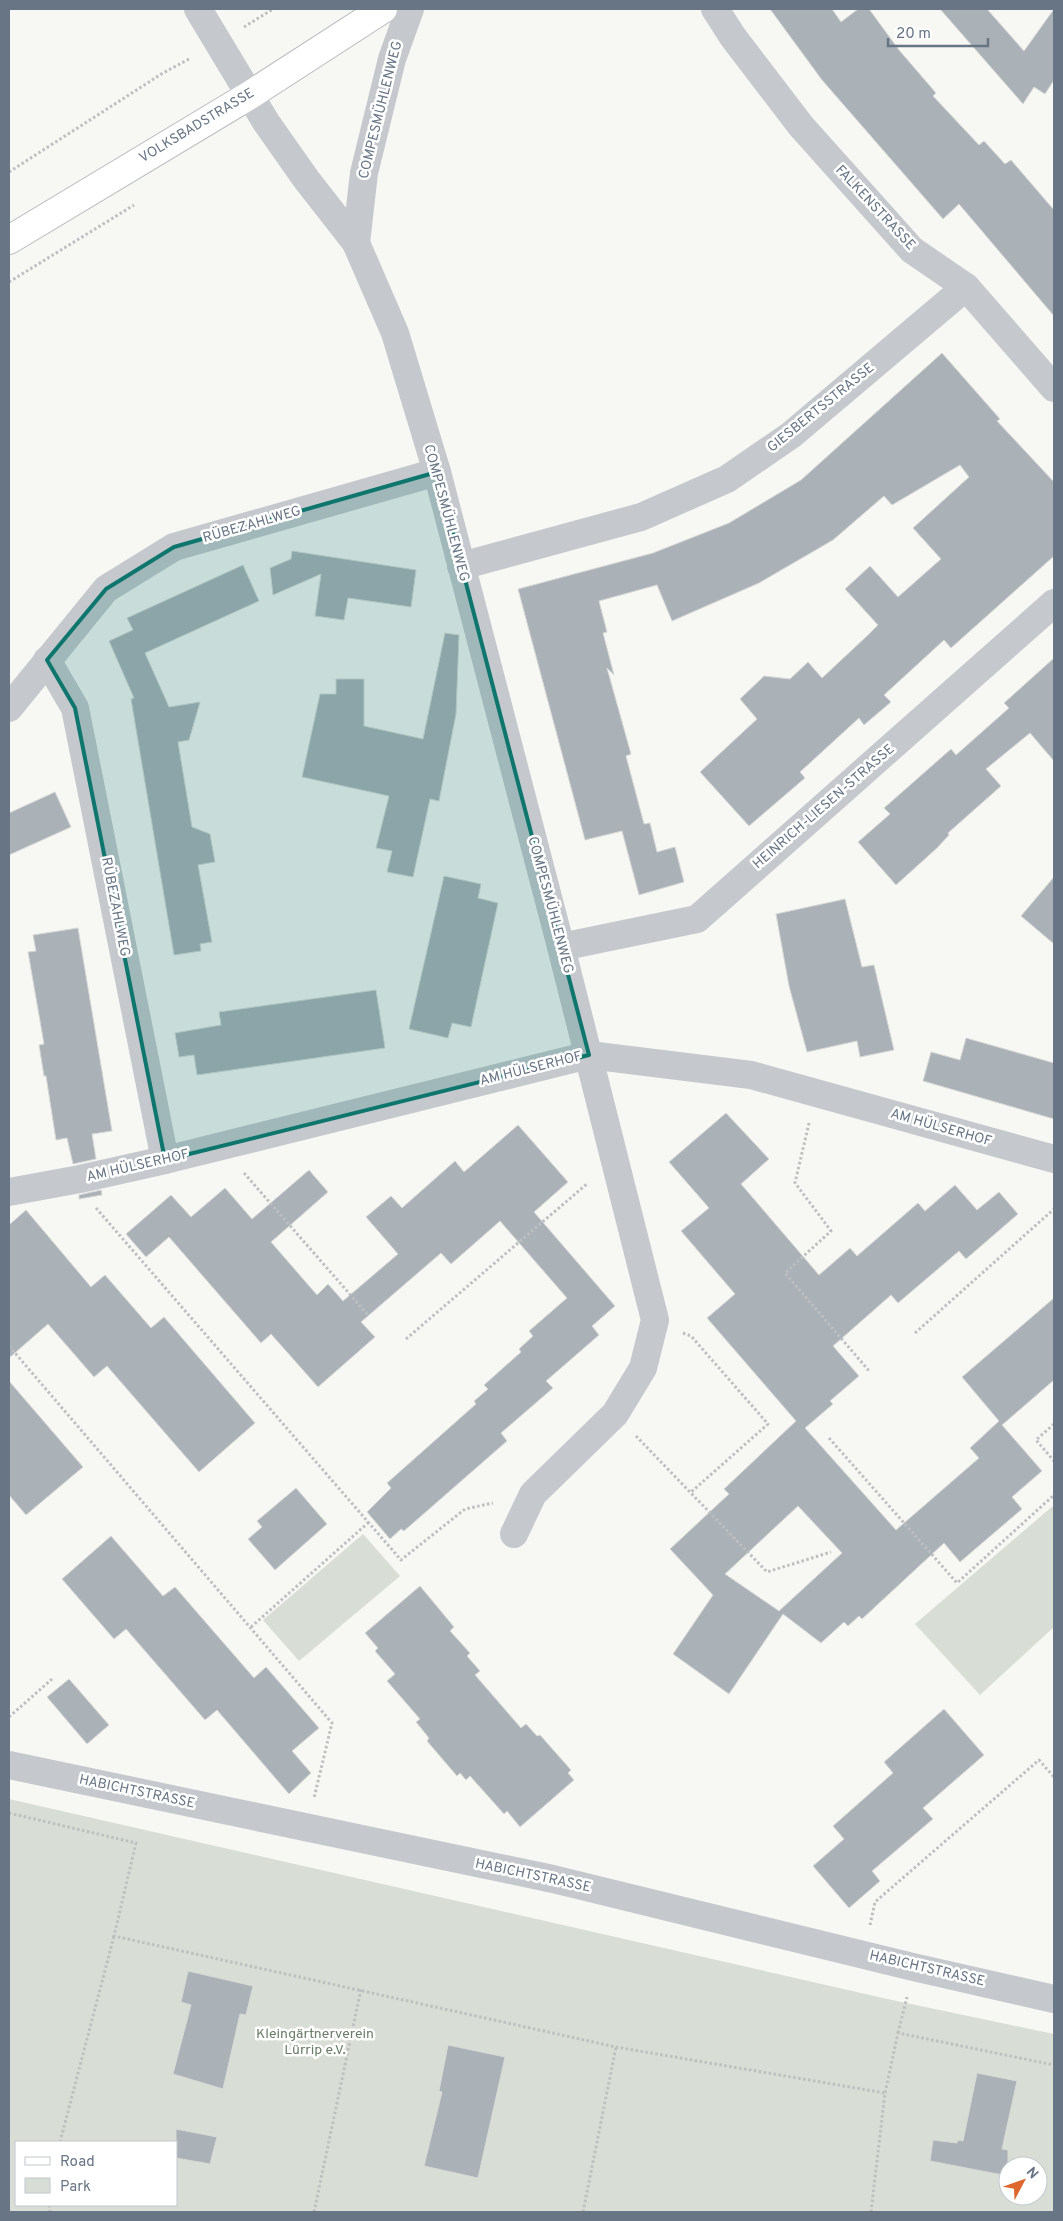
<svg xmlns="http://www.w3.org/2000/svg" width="1063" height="2221" viewBox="0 0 1063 2221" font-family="Overpass,sans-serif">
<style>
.green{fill:#d8ded5;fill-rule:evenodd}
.building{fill:#aab1b7;stroke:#d8d9d7;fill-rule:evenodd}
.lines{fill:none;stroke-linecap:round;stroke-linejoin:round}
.major-casing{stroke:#b6babe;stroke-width:30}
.path{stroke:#bdbfc1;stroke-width:3;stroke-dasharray:2.5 2.5;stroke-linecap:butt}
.minor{stroke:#c5c8cc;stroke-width:28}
.major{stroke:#fff;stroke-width:28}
.marked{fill:#0f766e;fill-opacity:0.2;stroke:#0f766e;stroke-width:4;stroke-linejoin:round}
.labels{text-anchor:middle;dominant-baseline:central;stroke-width:5;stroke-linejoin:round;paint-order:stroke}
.street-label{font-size:14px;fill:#677584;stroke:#fff}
.park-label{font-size:14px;fill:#687c66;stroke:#fff}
</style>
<rect width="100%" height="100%" fill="#f7f7f4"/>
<!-- green -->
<g class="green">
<polygon points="1054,1505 1054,1627 980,1695 915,1624"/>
<polygon points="363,1534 400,1576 299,1661 263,1620"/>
<path d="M9,1799l883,201 162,34v178h-1045zM16,2142h160v63h-160zM1008,2166h30v30h-30z"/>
</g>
<!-- building -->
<g class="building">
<polygon points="770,9 832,9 841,22 858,9 869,9 899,50 936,93 933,96 979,145 984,141 1005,164 1011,160 1054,210 1054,316 959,204 943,219 822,80"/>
<polygon points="940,9 987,9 1024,51 1054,9 1054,80 1045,94 1034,87 1023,104"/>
<polygon points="942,353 1000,419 997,421 1054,482 1054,556 951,648 944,640 884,695 891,702 864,725 859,718 800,772 805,778 749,826 700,772 757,719 740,699 764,676 790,679 808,662 822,678 868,635 878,625 845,589 870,566 898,597 941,559 913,528 969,477 960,465 892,505 884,496 833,540 759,583 672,621 657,585 599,601 607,632 603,633 614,675 607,668 631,754 626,756 644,824 650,823 657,852 675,847 684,882 639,895 622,831 585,840 518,589 653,553 729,523 801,480"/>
<polygon points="292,551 416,570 411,607 348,598 344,620 315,616 321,574 273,595 270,568 291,559"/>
<polygon points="243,565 259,601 145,653 169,707 200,702 189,740 178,742 192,827 210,834 215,862 198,865 212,942 200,944 201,951 174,955 131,699 134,698 109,641 133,630 127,618"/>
<polygon points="445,633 459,635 456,714 439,801 430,799 413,877 387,872 392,851 376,848 389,796 302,777 320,694 336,694 336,679 364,679 364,726 423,739"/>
<polygon points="1054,658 1054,761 1030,733 986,769 1001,786 948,833 949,835 937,848 896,885 858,842 890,814 884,808 951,749 956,755 1009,708 1004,703"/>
<polygon points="55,792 71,827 9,855 9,813"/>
<polygon points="444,876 481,884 478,898 498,903 471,1027 452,1023 448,1038 409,1029"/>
<polygon points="1054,877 1054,944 1021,916"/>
<polygon points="845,899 862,967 874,965 894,1050 860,1057 857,1041 807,1052 789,986 776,914"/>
<polygon points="78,928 112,1131 92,1134 96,1159 73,1164 67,1138 56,1140 46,1076 44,1076 39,1045 44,1044 28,952 36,951 33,935"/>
<polygon points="376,990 385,1048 197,1075 194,1055 179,1057 175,1033 221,1025 219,1012"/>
<polygon points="966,1038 1054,1063 1054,1119 923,1081 931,1052 960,1060"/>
<path d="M726,1113l43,46 -28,25 78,91 31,-27 7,8 61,-53 7,8 30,-26 22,25 22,-18 19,22 -52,45 -7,-8 -61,52 -7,-8 -58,51 26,30 -29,25 3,3 -28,24 91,102 83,-72 -9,-10 29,-27 -37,-44 92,-79v82l-52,45 40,46 -30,26 10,12 -62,53 -16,-19 -82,76 -3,-3 -11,10 -4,-4 -23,21 -38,-29 -54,80 -56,-40 40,-59 -43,-46 59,-55 -5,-5 72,-68 -89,-103 28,-24 -54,-63 28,-23 -40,-46zM798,1506l44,47 -63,58 -54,-37z"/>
<polygon points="518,1125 568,1182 534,1212 615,1306 592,1326 599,1335 546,1381 553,1388 501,1433 507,1441 404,1531 401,1529 390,1539 367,1512 391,1488 387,1483 476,1404 474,1401 488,1389 484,1385 521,1352 519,1349 533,1336 529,1331 567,1298 500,1221 451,1264 441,1253 361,1322 375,1337 318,1387 271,1334 261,1343 169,1237 146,1257 126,1234 171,1195 191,1217 225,1188 252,1219 309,1170 328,1192 271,1242 317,1295 328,1284 343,1301 398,1254 366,1217 391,1196 402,1208 455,1161 464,1172"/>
<polygon points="101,1190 102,1195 79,1199 79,1195"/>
<polygon points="26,1210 91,1287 105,1275 151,1328 164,1317 255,1423 199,1472 107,1366 94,1377 48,1324 9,1358 9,1225"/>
<polygon points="9,1381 83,1467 26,1515 9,1495"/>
<polygon points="296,1488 327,1524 275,1570 248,1539 262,1527 257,1521"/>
<polygon points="111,1536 163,1596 175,1587 254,1678 266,1667 319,1728 292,1751 311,1773 289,1794 217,1710 205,1720 126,1629 114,1639 62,1579"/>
<polygon points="420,1586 454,1627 450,1631 470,1653 467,1656 480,1671 475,1675 521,1728 526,1724 537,1736 540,1735 571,1770 568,1773 574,1780 520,1827 507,1811 504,1814 470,1776 466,1780 460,1773 457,1776 427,1741 429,1738 416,1722 420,1719 387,1681 395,1674 375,1651 378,1648 365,1633"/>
<polygon points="69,1679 109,1725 87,1744 47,1697"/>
<polygon points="944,1709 984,1755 923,1808 933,1819 872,1871 880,1881 849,1908 813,1866 844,1839 833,1826 893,1773 884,1762"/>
<polygon points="188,1971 253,1986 246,2015 240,2014 223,2089 173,2074 191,2005 181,2002"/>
<polygon points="448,2045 505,2057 478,2178 424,2166 442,2092 439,2091"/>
<polygon points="977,2073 1017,2081 1002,2149 1008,2150 1008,2176 930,2161 933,2140 957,2143 958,2140 963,2141"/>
<polygon points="176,2129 217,2137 210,2164 176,2158"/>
</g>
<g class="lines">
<defs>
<polyline id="major" points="9,240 250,95 383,9"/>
</defs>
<!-- major casing -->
<use href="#major" class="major-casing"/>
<!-- path -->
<g class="path">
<polyline points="244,27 273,9"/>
<polyline points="9,172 163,73 191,58"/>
<polyline points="9,282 134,205"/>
<polyline points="809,1123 795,1183 831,1231 785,1273 870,1372"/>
<polyline points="244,1173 368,1315"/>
<polyline points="96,1208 401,1560 465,1509 493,1503"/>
<polyline points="683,1333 691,1336 768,1424 690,1493"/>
<polyline points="915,1333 1054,1209"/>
<polyline points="406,1339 588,1183"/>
<polyline points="9,1346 332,1723 314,1798"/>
<polyline points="1054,1424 1036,1440 1054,1461"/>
<polyline points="636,1436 767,1572 831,1552"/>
<polyline points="829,1438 957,1583 1054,1495"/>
<polyline points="251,1627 369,1522"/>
<polyline points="9,1717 52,1679"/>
<polyline points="9,1813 136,1843 114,1936 616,2047 885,2093"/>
<polyline points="870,1925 875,1902 1039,1760 1054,1777"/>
<polyline points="898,2033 907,1997"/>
<polyline points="60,2142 114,1936"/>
<polyline points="49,2205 50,2212"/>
<polyline points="314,2212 361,1989"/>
<polyline points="583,2212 616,2047"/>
<polyline points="871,2212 885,2093 898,2033 1054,2065"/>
</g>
<!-- minor -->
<g class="minor">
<polyline points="198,9 266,122 306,179 356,243 395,333 437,472 561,947 655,1320 643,1368 615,1414 533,1494 514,1534"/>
<polyline points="715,9 733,37 801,126 912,250 966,287 1054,388"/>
<polyline points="356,243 364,173 392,59 410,9"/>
<polyline points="461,566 641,517 727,479 791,435 966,287"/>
<polyline points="47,660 75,708 165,1160"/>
<polyline points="9,708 106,589 174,547 437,472"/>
<polyline points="561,947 697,919 1054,603"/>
<polyline points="9,1192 80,1179 165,1160 589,1055 751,1075 1054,1159"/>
<polyline points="9,1765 553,1879 913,1967 1054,1999"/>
</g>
<!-- major -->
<use href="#major" class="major"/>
</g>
<!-- marked area -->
<path class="marked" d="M437,472l152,583 -424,105 -90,-452 -28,-48 59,-71 68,-42z"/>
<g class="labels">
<!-- street labels -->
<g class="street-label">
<text transform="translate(381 110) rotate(-76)">COMPESMÜHLENWEG</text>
<text transform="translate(197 126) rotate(-31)">VOLKSBADSTRASSE</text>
<text transform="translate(875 208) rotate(47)">FALKENSTRASSE</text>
<text transform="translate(821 408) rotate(-39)">GIESBERTSSTRASSE</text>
<text transform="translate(446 513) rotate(75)">COMPESMÜHLENWEG</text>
<text transform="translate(252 525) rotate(-16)">RÜBEZAHLWEG</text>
<text transform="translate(824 807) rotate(-41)">HEINRICH-LIESEN-STRASSE</text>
<text transform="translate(550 905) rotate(75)">COMPESMÜHLENWEG</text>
<text transform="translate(115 907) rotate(79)">RÜBEZAHLWEG</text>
<text transform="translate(531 1069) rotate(-14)">AM HÜLSERHOF</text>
<text transform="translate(941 1128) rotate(16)">AM HÜLSERHOF</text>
<text transform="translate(138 1166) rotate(-13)">AM HÜLSERHOF</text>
<text transform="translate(137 1792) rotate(12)">HABICHTSTRASSE</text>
<text transform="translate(533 1876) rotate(12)">HABICHTSTRASSE</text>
<text transform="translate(927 1969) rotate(13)">HABICHTSTRASSE</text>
</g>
<!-- park labels -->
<g class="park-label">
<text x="315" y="2034">Kleingärtnerverein<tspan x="315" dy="16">Lürrip e.V.</tspan></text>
</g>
</g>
<!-- border -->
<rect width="1063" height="2221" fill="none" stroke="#677584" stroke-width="20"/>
<!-- legend -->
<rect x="15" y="2141" width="162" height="65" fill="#ffffff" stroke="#c2c8ce"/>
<rect x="25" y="2157" width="25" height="8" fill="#ffffff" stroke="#c2c8ce"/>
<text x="60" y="2166" font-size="15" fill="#677584">Road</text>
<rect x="25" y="2178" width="25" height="15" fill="#d8ded5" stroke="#c2c8ce"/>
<text x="60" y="2191" font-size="15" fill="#677584">Park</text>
<!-- north arrow -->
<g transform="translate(1023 2181) rotate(49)"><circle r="24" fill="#ffffff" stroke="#c2c8ce"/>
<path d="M0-4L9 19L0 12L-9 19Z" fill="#de672d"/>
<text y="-8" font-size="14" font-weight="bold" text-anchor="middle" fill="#677584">N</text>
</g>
<!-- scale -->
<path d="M888 38v8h100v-8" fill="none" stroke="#677584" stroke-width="2.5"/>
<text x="896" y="38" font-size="15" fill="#677584" stroke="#ffffff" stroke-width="4" paint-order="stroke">20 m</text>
</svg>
